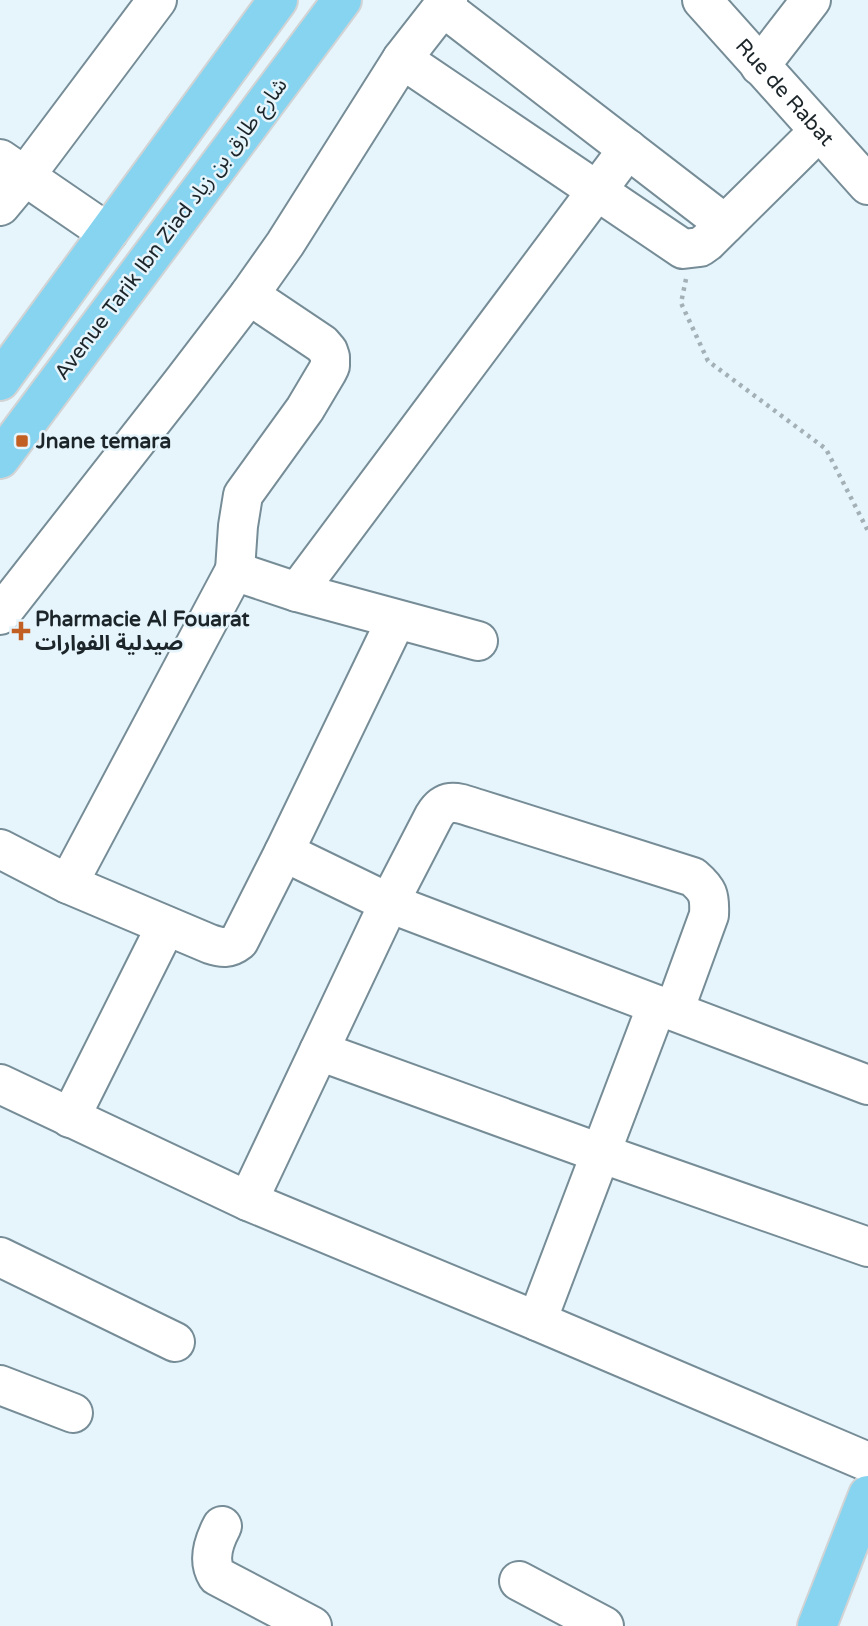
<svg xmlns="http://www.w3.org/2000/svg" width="868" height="1626" viewBox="0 0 868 1626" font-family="'Varela Round','Noto Sans Arabic',sans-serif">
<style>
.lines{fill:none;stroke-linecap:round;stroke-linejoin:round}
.minor-casing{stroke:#768c96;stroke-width:42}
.major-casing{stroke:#d2d3d4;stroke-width:42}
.path{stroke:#a3b0b6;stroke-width:4.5;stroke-dasharray:3.5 5;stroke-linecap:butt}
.minor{stroke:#fff;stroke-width:38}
.major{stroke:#87d4f0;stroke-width:38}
.poi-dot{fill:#c26024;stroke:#e6f5fc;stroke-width:2.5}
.labels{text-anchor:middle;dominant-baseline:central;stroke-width:5;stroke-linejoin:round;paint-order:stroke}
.street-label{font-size:21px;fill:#1c2529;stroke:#e6f5fc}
.poi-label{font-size:21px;font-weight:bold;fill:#1c2529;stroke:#e6f5fc;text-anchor:start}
</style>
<rect width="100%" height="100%" fill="#e6f5fc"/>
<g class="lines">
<defs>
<g id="minor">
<path id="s1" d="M702,0l166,185"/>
<polyline points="443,7 725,224"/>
<polyline points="402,59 683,249 700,247 707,242 819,131"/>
<polyline points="760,66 811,0"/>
<polyline points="0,159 108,233"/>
<polyline points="0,206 25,176 157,0"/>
<polyline points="235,570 238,526 243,495 305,409 327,372 330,366 330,357 328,351 322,344 249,295"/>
<polyline points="297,592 628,149"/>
<polyline points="0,615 181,384 249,295 285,244 402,59 448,0"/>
<path d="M0,849l68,35 142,60c12,4 19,5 29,-3l45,-89 112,-232"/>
<polyline points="284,852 389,903 868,1085"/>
<polyline points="68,884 235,570 249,576 297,592 478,641"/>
<polyline points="319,1051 600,1153 868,1247"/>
<polyline points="0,1084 248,1201 537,1321 868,1462"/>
<polyline points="70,1118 166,926"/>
<path d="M248,1201l141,-298 45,-87c12,-20 24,-13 44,-7l215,68c15,13 17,18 16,38l-35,96"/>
<polyline points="0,1257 175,1342"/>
<polyline points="537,1321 657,1005"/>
<polyline points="0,1385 73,1413"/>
<path d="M222,1526c-8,15 -15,34 -5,50l95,50"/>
<polyline points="519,1581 604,1626"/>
</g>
<g id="major">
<polyline points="0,381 278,0"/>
<polyline points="0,459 342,0"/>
<polyline points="817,1626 868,1495"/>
</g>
</defs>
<!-- minor casing -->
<use href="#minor" class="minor-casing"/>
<!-- major casing -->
<use href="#major" class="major-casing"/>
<!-- path -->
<polyline class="path" points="686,279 681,303 708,361 826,449 868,531"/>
<!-- minor -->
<use href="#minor" class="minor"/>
<!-- major -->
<use href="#major" class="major"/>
</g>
<!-- markers -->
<g class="poi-dot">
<rect x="15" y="434" width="14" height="14" rx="3.5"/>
<path d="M17.5 620.5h7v7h7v7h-7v7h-7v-7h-7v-7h7z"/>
</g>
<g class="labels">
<!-- street labels -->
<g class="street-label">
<text stroke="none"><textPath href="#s1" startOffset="124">Rue de Rabat</textPath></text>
<text transform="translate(171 229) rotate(-53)">Avenue Tarik Ibn Ziad شارع طارق بن زياد</text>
</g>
<!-- poi labels -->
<g class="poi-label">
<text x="36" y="441">Jnane temara</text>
<text x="35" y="619">Pharmacie Al Fouarat<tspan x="35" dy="24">صيدلية الفوارات</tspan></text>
</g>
</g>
</svg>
